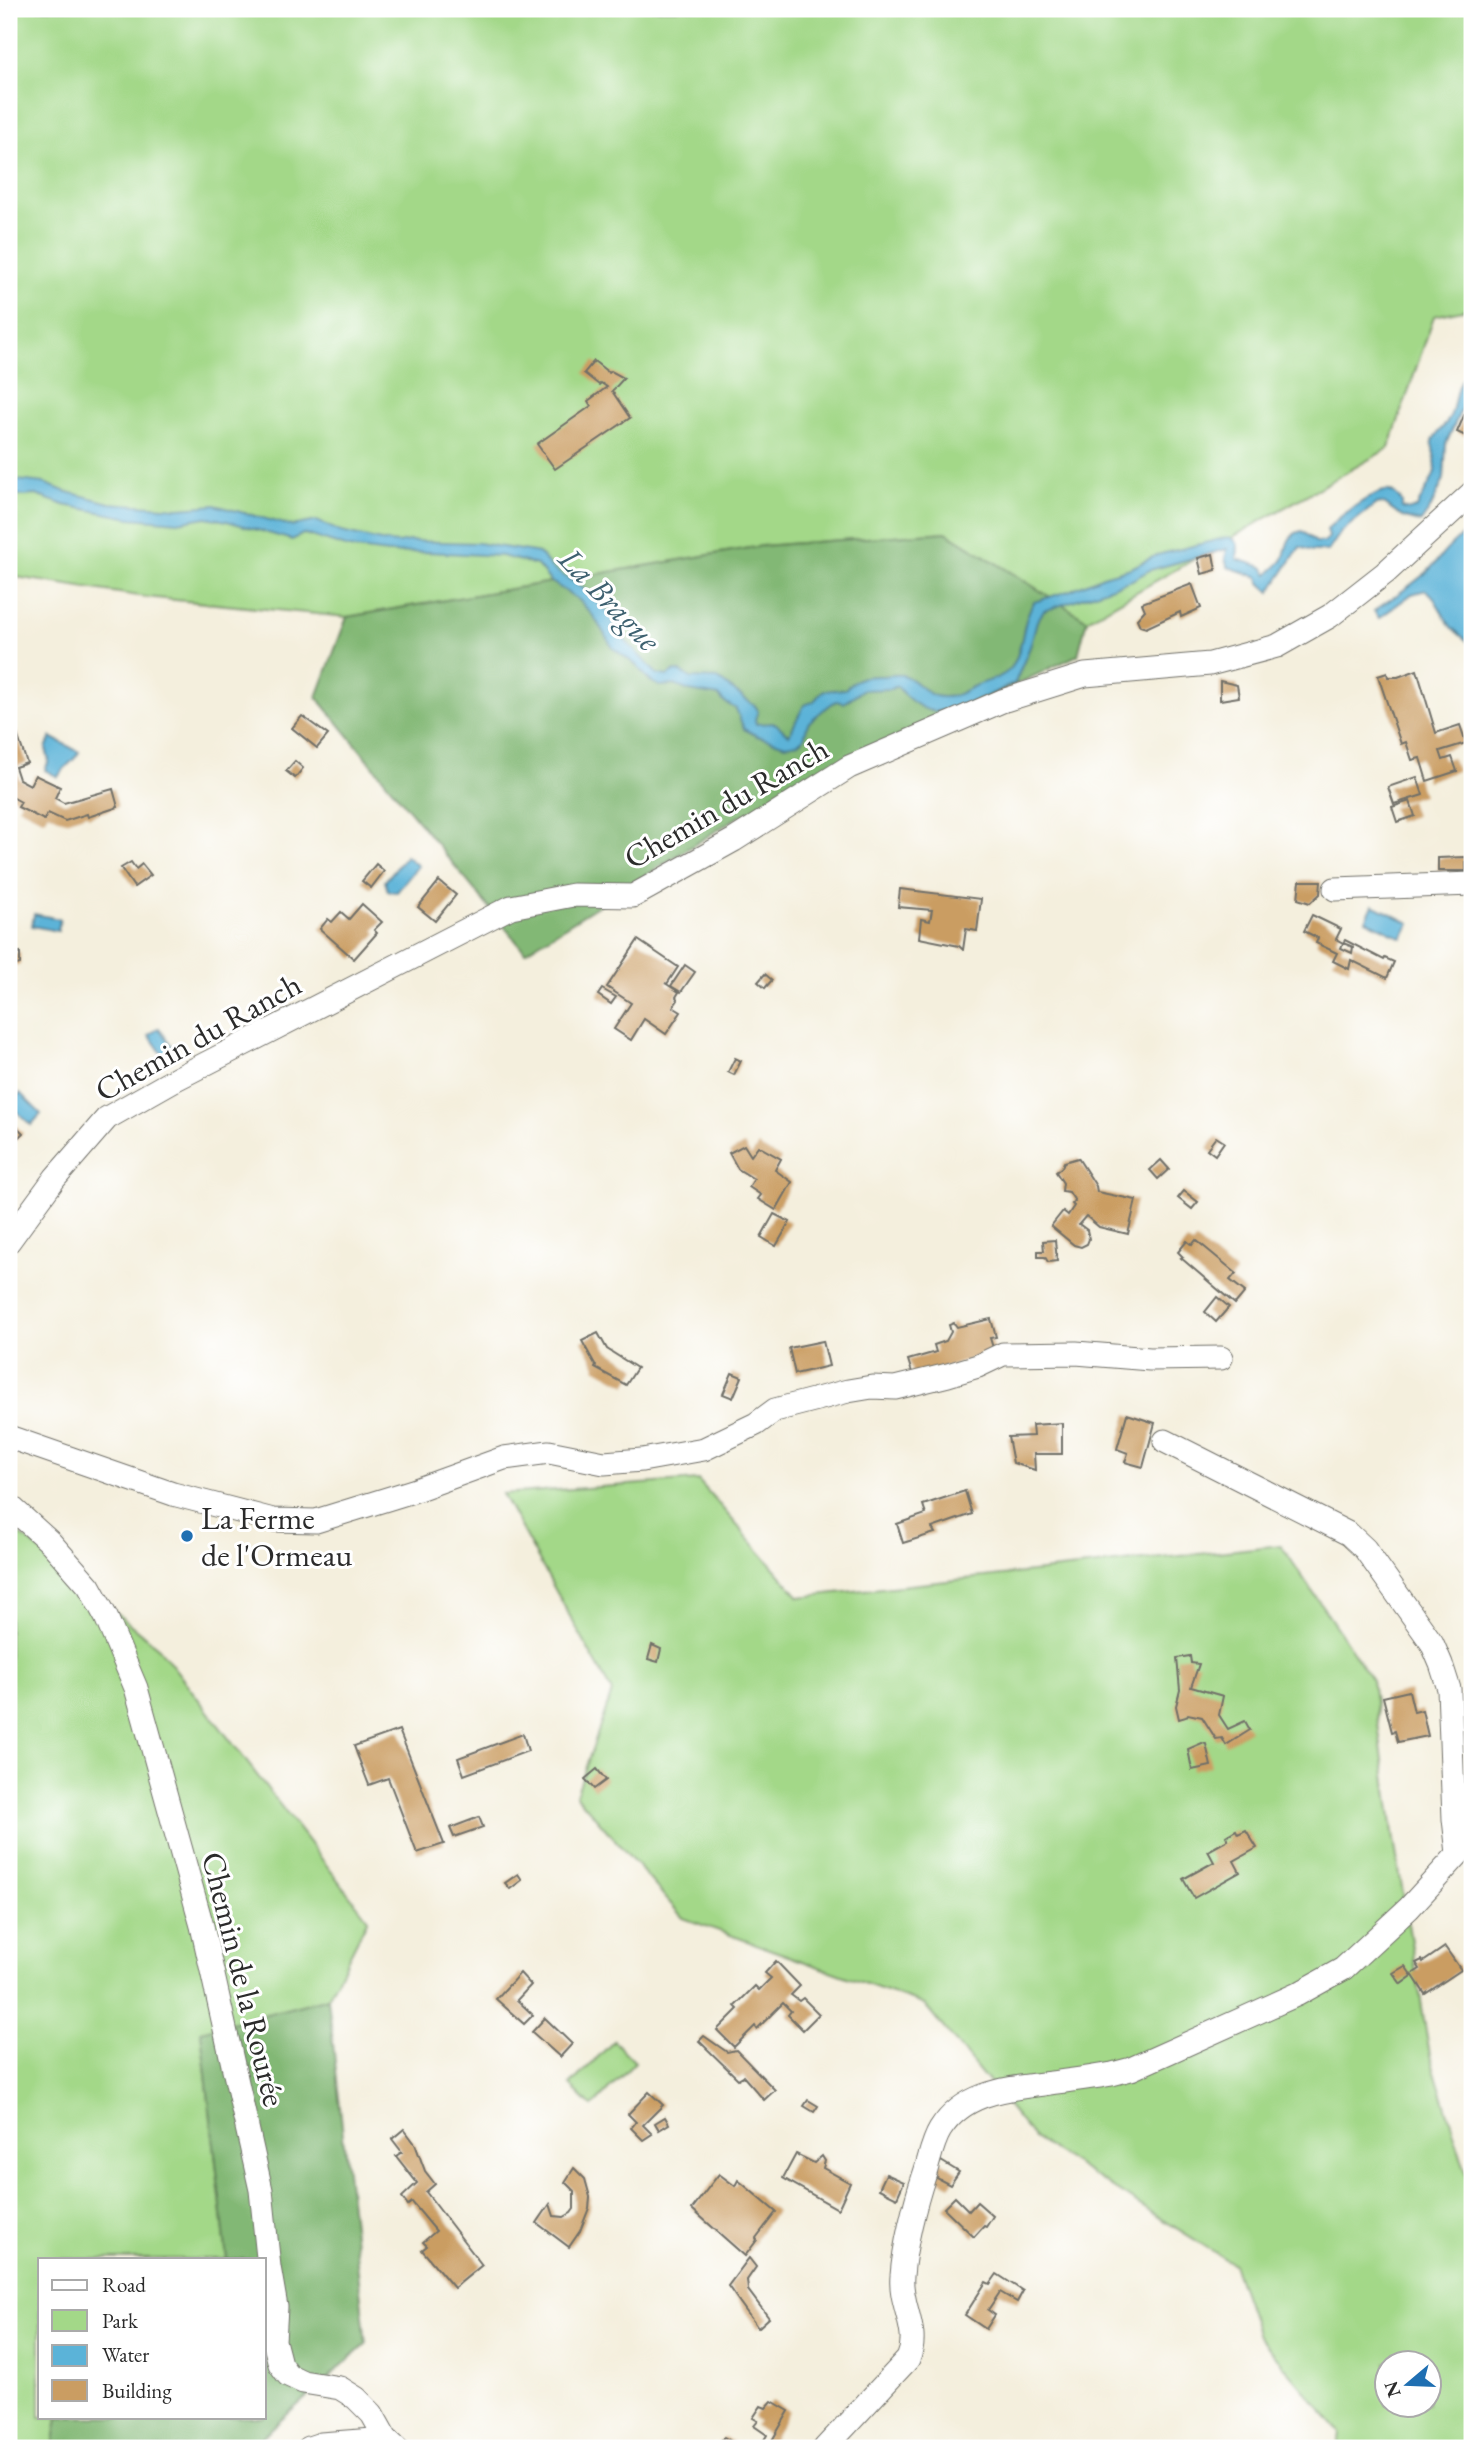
<svg xmlns="http://www.w3.org/2000/svg" width="1481" height="2457" viewBox="0 0 1481 2457" font-family="'EB Garamond',serif">
<style>
.green{fill:#a3d888;stroke:#67825a;stroke-width:2;fill-rule:evenodd}
.forest{fill:#82b874;stroke:#567250;stroke-width:2}
.water{fill:#5bb3d8;stroke:#436f82;stroke-width:2}
.building{fill:#ca9d62}
.lines{fill:none;stroke-linecap:round;stroke-linejoin:round}
.minor-casing{stroke:#717069;stroke-width:25}
.minor{stroke:#fff;stroke-width:23}
.poi-dot{fill:#1f6fb2;stroke:#fff;stroke-width:2.5}
.labels{text-anchor:middle;dominant-baseline:central;stroke-width:6;stroke-linejoin:round;paint-order:stroke}
.street-label{font-size:32px;fill:#2b2b2b;stroke:#fff}
.poi-label{font-size:32px;fill:#2b2b2b;stroke:#fff;text-anchor:start}
.water-label{font-size:33px;font-style:italic;fill:#3e6170;stroke:#fff}
</style>
<rect width="100%" height="100%" fill="#fff"/>
<filter id="ink" filterUnits="userSpaceOnUse"><feTurbulence type="fractalNoise" baseFrequency=".0143" numOctaves="2"/><feDisplacementMap in="SourceGraphic" scale="14" xChannelSelector="R" yChannelSelector="G"/><feConvolveMatrix kernelMatrix="1 2 1 2 8 2 1 2 1" color-interpolation-filters="sRGB"/></filter>
<filter id="wash" filterUnits="userSpaceOnUse"><feTurbulence type="fractalNoise" baseFrequency=".00686" numOctaves="4" result="noise"/><feDisplacementMap in="SourceGraphic" scale="28" xChannelSelector="R" yChannelSelector="G"/><feGaussianBlur stdDeviation="1.57" result="paint"/><feColorMatrix in="noise" values="0 0 0 0 0 0 0 0 0 0 0 0 0 0 0 0 0 1.4 0 .05"/><feComposite in="paint" operator="in"/></filter>
<g filter="url(#wash)">
<rect width="100%" height="100%" fill="#f4efdd"/>
<!-- green -->
<g class="green">
<polygon points="9,9 1472,9 1472,69 1470,78 1472,84 1472,308 1434,316 1389,448 1087,620 946,532 761,546 347,617 145,597 9,576"/>
<path d="M698,1480l101,117 482,-52 91,135 22,160 36,215 42,137v256h-134l2,-16 -82,-97 -25,-71 -199,-126 -109,-133 -242,-87 -107,-123 36,-103 -110,-198zM1386,2362h42v42h-42z"/>
<polygon points="9,1525 159,1648 368,1919 328,1998 201,2031 227,2259 40,2259 40,2417 58,2417 53,2448 9,2448"/>
<polygon points="614,2041 635,2062 592,2107 570,2085"/>
</g>
<!-- forest -->
<g class="forest">
<polygon points="946,532 1087,620 1078,655 735,819 525,952 317,697 347,617 761,546"/>
<polygon points="328,1998 366,2344 261,2438 262,2448 53,2448 58,2417 264,2417 264,2259 227,2259 201,2031"/>
</g>
<!-- water -->
<g class="water">
<path d="M1472,372v13l-26,59 -2,35 -14,30 -9,13c-23,-4 -22,-8 -39,-19l-6,1 -35,28 -13,19h-15l-13,-4 -30,45 -10,-9 -2,-6 -30,-10 -3,-8 2,-10 -77,21 -18,10 -88,31 -7,10 -7,26 -15,36c-17,8 -65,31 -83,28 -12,-2 -28,-15 -35,-25l-6,3 -29,1 -18,13 -8,-2c-10,6 -19,14 -28,22l-4,15 -6,5 -12,2 -29,-9 -13,-7 -8,-20 -13,-8 -4,-5 -30,-5 -14,-6 -15,1 -10,-5 -14,-16 -23,-17 -19,-31 -15,-17 -29,-19 -13,-16 -36,-9 -74,-4 -39,1 -39,-5 -41,-13 -5,-1 -11,6 -65,-19 -21,-4 -28,5 -48,-4 -66,-13 -28,-10 -11,1 -16,-2v-15l35,4 20,8 46,12 69,5 36,-3 77,21 25,-5 24,11 40,9 16,2 12,-2 69,2 56,9 5,1 14,16 29,18 19,19 10,7 3,13 5,8 38,40 10,2 8,-5 6,1 10,6 27,1 38,28 2,4 -3,8 1,5 19,-1 14,12 15,-30 9,-3 10,-11 22,-2c15,-14 19,-13 38,-13 7,0 16,-3 22,0 13,5 21,21 37,21 14,1 23,-8 35,-12 11,-4 27,-8 34,-17 13,-18 10,-47 23,-66l37,-12 32,-14 28,-8 26,-13 71,-18c14,4 9,12 9,22l26,8 5,7c5,-5 14,-11 16,-17 3,-12 4,-23 18,-26l14,11h9l4,-5 -2,-7c7,-10 50,-42 62,-39 5,1 10,7 13,11v6l8,2 7,-2c4,-12 13,-22 17,-34 5,-12 -3,-22 -1,-33 3,-9 12,-14 16,-22 8,-14 4,-43 23,-47z"/>
<path d="M1463,535l9,4v106l-21,-18 -19,-32 -6,-5 -14,4 -33,24 -5,-7c18,-13 37,-25 54,-40 12,-12 20,-26 35,-36z"/>
<path d="M51,737l28,15c-6,11 -15,14 -21,25l-13,-7 4,-9 -3,-13z"/>
<polygon points="406,856 418,866 397,892 388,891 385,881"/>
<polygon points="1373,905 1410,923 1402,938 1366,920"/>
<polygon points="34,914 60,919 58,931 32,926"/>
<polygon points="159,1028 173,1048 163,1055 149,1035"/>
<polygon points="20,1093 41,1114 31,1125 9,1104"/>
</g>
<g id="blocks">
<!-- building -->
<g class="building">
<polygon points="594,361 609,373 611,371 624,378 612,391 630,418 555,469 537,444 591,406 588,401 607,387 601,383 599,385 584,373"/>
<polygon points="1472,397 1472,439 1457,432"/>
<polygon points="1213,554 1216,570 1202,574 1198,558"/>
<polygon points="1192,584 1201,608 1181,617 1180,612 1146,628 1140,626 1137,619 1145,610 1142,603"/>
<polygon points="1417,670 1436,733 1460,725 1466,743 1440,751 1443,760 1452,757 1457,771 1427,781 1420,758 1412,760 1406,742 1401,744 1378,676 1387,673 1388,677 1398,677"/>
<polygon points="1220,681 1237,685 1239,697 1220,700"/>
<polygon points="302,716 328,735 317,748 292,728"/>
<polygon points="16,731 27,763 15,767 19,779 30,785 35,775 60,787 55,798 64,803 113,789 118,807 88,817 87,814 65,821 48,813 44,820 18,807 21,802 12,797 9,801 9,734"/>
<polygon points="295,761 303,768 295,778 286,771"/>
<polygon points="1417,777 1423,795 1394,804 1388,787"/>
<polygon points="1410,801 1415,816 1397,822 1392,807"/>
<polygon points="1466,857 1466,871 1438,871 1438,858"/>
<polygon points="131,862 136,869 142,864 151,875 134,887 121,868"/>
<polygon points="376,864 384,871 371,888 362,881"/>
<polygon points="439,881 456,895 435,921 418,907"/>
<polygon points="1300,881 1321,881 1320,894 1310,903 1298,899"/>
<polygon points="900,889 981,899 977,931 966,929 963,950 959,946 919,938 921,919 930,921 932,910 898,907"/>
<polygon points="362,904 382,922 374,930 377,933 354,959 320,929 328,919 332,922 341,912 349,919"/>
<polygon points="1312,915 1341,929 1336,939 1343,943 1341,948 1352,953 1353,947 1343,943 1345,940 1384,960 1385,958 1394,962 1387,978 1351,960 1349,969 1333,961 1337,953 1316,943 1318,938 1304,931"/>
<polygon points="638,940 678,967 667,984 665,983 679,992 676,997 678,1000 673,1007 681,1012 666,1034 644,1019 631,1040 614,1029 631,1003 607,987"/>
<polygon points="20,952 20,964 12,966 12,969 9,969 9,954"/>
<polygon points="685,965 695,972 681,992 671,986"/>
<polygon points="765,974 772,980 765,988 758,982"/>
<polygon points="602,989 616,997 611,1004 598,995"/>
<polygon points="735,1058 741,1061 734,1075 728,1072"/>
<polygon points="9,1119 23,1133 9,1146"/>
<polygon points="1216,1137 1224,1142 1215,1155 1207,1149"/>
<polygon points="744,1145 751,1156 758,1146 781,1159 775,1170 792,1182 776,1210 758,1199 761,1195 749,1187 754,1179 738,1169 729,1153"/>
<polygon points="1078,1158 1096,1186 1097,1192 1136,1200 1128,1234 1099,1227 1086,1216 1079,1224 1087,1230 1089,1239 1087,1244 1081,1247 1074,1245 1051,1226 1063,1211 1068,1215 1074,1206 1072,1204 1075,1201 1069,1192 1062,1191 1063,1183 1056,1172 1062,1167 1064,1162"/>
<polygon points="1161,1160 1169,1169 1158,1179 1150,1170"/>
<polygon points="1184,1191 1198,1202 1192,1209 1178,1198"/>
<polygon points="774,1214 790,1222 776,1246 761,1237"/>
<polygon points="1055,1240 1057,1261 1048,1262 1045,1257 1038,1257 1038,1251 1044,1251 1043,1241"/>
<polygon points="1196,1240 1236,1273 1230,1280 1245,1292 1235,1304 1181,1258 1183,1257 1178,1252 1187,1241 1192,1245"/>
<polygon points="1217,1297 1229,1307 1216,1322 1205,1312"/>
<polygon points="991,1319 996,1337 990,1338 994,1351 914,1379 908,1360 936,1352 934,1345 946,1341 951,1332 949,1325 954,1323 957,1327"/>
<polygon points="598,1333 607,1349 637,1368 626,1385 595,1368 596,1366 582,1341"/>
<polygon points="823,1341 829,1366 795,1374 789,1348"/>
<polygon points="732,1373 742,1377 733,1398 723,1394"/>
<polygon points="1127,1414 1155,1423 1143,1467 1125,1462 1128,1453 1117,1449"/>
<polygon points="1062,1423 1062,1454 1034,1454 1035,1470 1013,1463 1008,1437 1033,1436 1032,1425"/>
<polygon points="965,1491 972,1514 932,1528 935,1533 903,1543 897,1524 926,1514 923,1505"/>
<polygon points="652,1645 661,1649 658,1662 648,1659"/>
<polygon points="1190,1656 1191,1663 1199,1664 1191,1687 1223,1696 1219,1715 1228,1729 1245,1721 1250,1730 1226,1745 1222,1738 1216,1739 1202,1717 1188,1714 1186,1717 1179,1719 1176,1706 1180,1690 1177,1658"/>
<polygon points="1409,1691 1414,1712 1422,1710 1428,1736 1398,1742 1395,1731 1392,1732 1383,1697"/>
<polygon points="399,1730 444,1844 417,1853 388,1778 369,1785 354,1746"/>
<polygon points="523,1734 528,1751 464,1775 458,1758"/>
<polygon points="1202,1743 1206,1744 1211,1766 1192,1770 1188,1749"/>
<polygon points="597,1769 606,1780 594,1789 585,1779"/>
<polygon points="479,1817 483,1827 454,1837 450,1828"/>
<polygon points="1236,1830 1238,1834 1246,1830 1257,1848 1234,1861 1240,1872 1194,1898 1183,1879 1214,1862 1208,1851 1228,1840 1226,1836"/>
<polygon points="518,1874 522,1880 510,1889 505,1883"/>
<polygon points="1445,1947 1461,1970 1425,1994 1412,1974 1420,1969 1416,1963 1422,1960 1423,1962"/>
<polygon points="776,1961 800,1986 791,1995 799,2001 803,1998 819,2014 803,2030 788,2015 791,2011 783,2003 757,2029 755,2026 734,2047 717,2030 738,2009 735,2006 755,1986 759,1990 771,1978 765,1973"/>
<polygon points="1405,1966 1412,1976 1401,1984 1393,1973"/>
<polygon points="520,1973 531,1985 517,2000 533,2015 524,2024 496,1999"/>
<polygon points="545,2018 572,2044 560,2057 532,2032"/>
<polygon points="704,2036 727,2052 736,2050 775,2090 764,2100 743,2076 738,2079 699,2041"/>
<polygon points="649,2092 663,2105 643,2125 652,2134 643,2140 631,2128 636,2122 628,2114"/>
<polygon points="808,2100 818,2106 814,2112 804,2106"/>
<polygon points="665,2117 669,2124 659,2130 655,2123"/>
<polygon points="404,2129 415,2144 425,2171 435,2184 426,2192 482,2265 454,2288 422,2250 427,2246 423,2242 436,2231 412,2202 408,2205 402,2197 417,2183 396,2156 402,2152 392,2139"/>
<polygon points="796,2154 814,2163 822,2156 825,2161 823,2168 850,2183 838,2209 783,2178"/>
<polygon points="941,2161 959,2172 950,2185 933,2176"/>
<polygon points="574,2168 585,2179 590,2197 589,2208 580,2231 569,2247 537,2223 550,2204 554,2216 564,2217 571,2213 574,2209 574,2191 565,2182"/>
<polygon points="719,2174 735,2186 738,2180 776,2212 756,2238 757,2240 745,2256 692,2209"/>
<polygon points="886,2174 904,2182 897,2198 879,2189"/>
<polygon points="955,2197 969,2211 977,2202 993,2216 986,2227 984,2226 974,2237 944,2208"/>
<polygon points="749,2258 756,2267 747,2280 748,2290 769,2318 758,2328 728,2286"/>
<polygon points="997,2274 1023,2291 1017,2302 1000,2292 988,2310 995,2315 986,2329 965,2315 986,2282 990,2284"/>
<polygon points="772,2401 789,2411 770,2444 764,2440 767,2435 754,2426 758,2421 753,2418 761,2406 766,2408"/>
<polygon points="724,2437 737,2445 734,2448 723,2448 718,2445"/>
</g>
</g>
</g>
<g filter="url(#ink)">
<use href="#blocks" fill-opacity="0" stroke="#717069" stroke-width="2"/>
<g class="lines">
<defs>
<g id="minor">
<polyline points="1335,889 1472,884"/>
<polyline points="9,1241 55,1178 107,1118 174,1080 511,907 573,895 633,896 734,840 849,767 1002,701 1085,675 1210,664 1277,646 1330,616 1385,573 1472,493"/>
<polyline points="9,1437 173,1494 273,1520 316,1521 413,1491 504,1458 549,1452 604,1463 642,1460 704,1449 756,1424 775,1410 848,1391 872,1387 895,1388 948,1375 978,1366 1003,1354 1076,1353 1150,1359 1221,1358"/>
<polyline points="1165,1441 1349,1534 1365,1549 1432,1643 1441,1664 1449,1689 1454,1819 1458,1853"/>
<polyline points="9,1505 51,1543 89,1586 106,1617 136,1688 202,1926 261,2190 269,2267 276,2307 274,2341 280,2364 288,2375 303,2382 340,2388 356,2398 372,2414 386,2439 396,2448"/>
<polyline points="309,2448 321,2444 386,2439"/>
<path d="M825,2448l83,-89c13,-28 -9,-54 -6,-83 2,-29 13,-73 22,-100 5,-14 8,-33 16,-46 23,-37 64,-41 103,-46 23,-3 46,-6 69,-10l19,-5 167,-75 45,-25 66,-61 63,-69"/>
</g>
</defs>
<!-- minor casing -->
<use href="#minor" class="minor-casing"/>
<!-- minor -->
<use href="#minor" class="minor"/>
</g>
</g>
<!-- markers -->
<circle class="poi-dot" cx="187" cy="1536" r="7"/>
<g class="labels">
<!-- street labels -->
<g class="street-label">
<text transform="translate(726 803) rotate(-30)">Chemin du Ranch</text>
<text transform="translate(198 1037) rotate(-29)">Chemin du Ranch</text>
<text transform="translate(244 1979) rotate(76)">Chemin de la Rourée</text>
</g>
<!-- poi labels -->
<g class="poi-label">
<text x="201" y="1518">La Ferme<tspan x="201" dy="37">de l'Ormeau</tspan></text>
</g>
<!-- water labels -->
<g class="water-label">
<text transform="translate(610 599) rotate(46)">La Brague</text>
</g>
</g>
<!-- margin -->
<rect width="1481" height="2457" fill="none" stroke="#fff" stroke-width="35"/>
<!-- legend -->
<rect x="38" y="2258" width="228" height="161" fill="#ffffff" stroke="#aaaaaa" stroke-width="2"/>
<rect x="52" y="2280" width="35" height="10" fill="#ffffff" stroke="#aaaaaa" stroke-width="2"/>
<text x="102" y="2292" font-size="21" fill="#2b2b2b">Road</text>
<rect x="52" y="2310" width="35" height="21" fill="#a3d888" stroke="#aaaaaa" stroke-width="2"/>
<text x="102" y="2328" font-size="21" fill="#2b2b2b">Park</text>
<rect x="52" y="2345" width="35" height="21" fill="#5bb3d8" stroke="#aaaaaa" stroke-width="2"/>
<text x="102" y="2362" font-size="21" fill="#2b2b2b">Water</text>
<rect x="52" y="2380" width="35" height="21" fill="#ca9d62" stroke="#aaaaaa" stroke-width="2"/>
<text x="102" y="2398" font-size="21" fill="#2b2b2b">Building</text>
<!-- north arrow -->
<g transform="translate(1408 2384) rotate(251)"><circle r="33" fill="#ffffff" stroke="#aaaaaa" stroke-width="2"/>
<path d="M0-5L12 26L0 18L-12 26Z" fill="#1f6fb2"/>
<text y="-10" font-size="19" font-weight="bold" text-anchor="middle" fill="#2b2b2b">N</text>
</g>
</svg>
